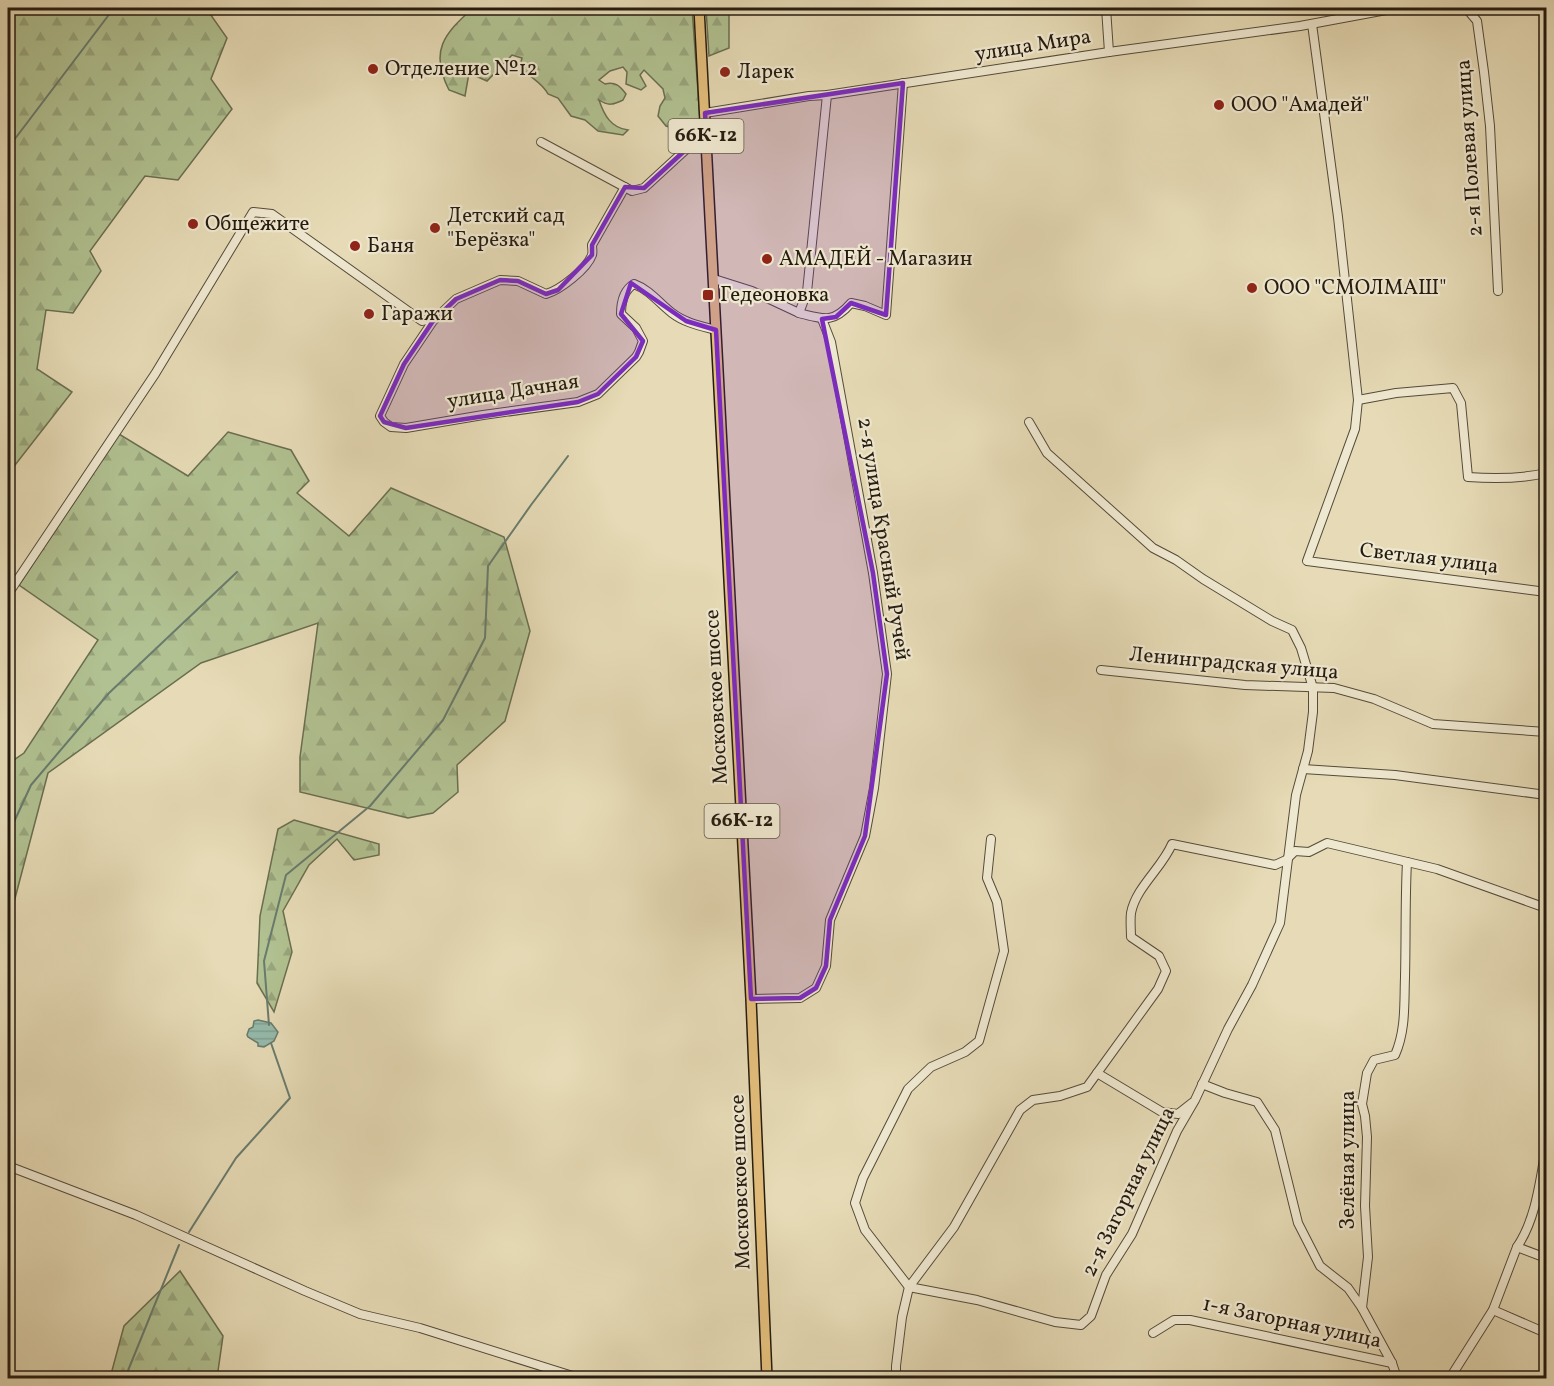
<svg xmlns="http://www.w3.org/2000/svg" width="1554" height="1386" viewBox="0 0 1554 1386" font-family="Vollkorn,serif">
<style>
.forest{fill:url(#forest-firs);stroke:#6a6e50;stroke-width:1.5}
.water{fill:url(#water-rules);stroke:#687b6e;stroke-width:1.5}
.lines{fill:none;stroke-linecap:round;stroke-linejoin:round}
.stream{stroke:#687b6e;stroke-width:2}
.minor-casing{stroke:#544b3a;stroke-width:10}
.major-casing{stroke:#241b10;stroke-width:12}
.minor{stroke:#efe8d0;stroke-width:8}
.major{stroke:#e3be7b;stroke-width:9}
.marked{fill:#7b2cbf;fill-opacity:0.2;stroke:#7b2cbf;stroke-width:4.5;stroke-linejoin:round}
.poi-dot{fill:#8f2418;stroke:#efe8d0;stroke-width:2}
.labels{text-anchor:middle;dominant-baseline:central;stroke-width:4.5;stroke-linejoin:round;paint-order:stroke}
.shield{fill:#efe8d0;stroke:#61584a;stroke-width:1.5}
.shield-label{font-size:20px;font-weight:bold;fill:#241b10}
.street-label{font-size:21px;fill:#241b10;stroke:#efe8d0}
.poi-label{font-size:21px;fill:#241b10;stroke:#efe8d0;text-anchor:start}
</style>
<defs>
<pattern id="forest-firs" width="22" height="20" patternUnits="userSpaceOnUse" patternTransform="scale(1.5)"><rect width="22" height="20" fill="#b1c191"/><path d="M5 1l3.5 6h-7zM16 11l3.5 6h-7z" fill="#98a57c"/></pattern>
<pattern id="water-rules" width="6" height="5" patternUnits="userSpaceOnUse" patternTransform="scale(1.5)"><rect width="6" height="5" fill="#96bbac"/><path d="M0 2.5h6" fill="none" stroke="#81a093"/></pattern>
</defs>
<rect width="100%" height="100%" fill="#e6dbb6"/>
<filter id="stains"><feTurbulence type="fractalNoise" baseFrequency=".00333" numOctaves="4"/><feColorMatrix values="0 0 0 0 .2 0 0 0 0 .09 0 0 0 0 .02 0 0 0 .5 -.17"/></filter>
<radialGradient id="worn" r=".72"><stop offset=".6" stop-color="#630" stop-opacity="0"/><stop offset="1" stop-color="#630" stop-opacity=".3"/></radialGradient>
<!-- forest -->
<g class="forest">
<polygon points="8,8 206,8 227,38 211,79 232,109 178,180 145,176 90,251 101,271 73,313 46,310 37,369 72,392 8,474"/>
<path d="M473,8h219l8,112 -10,13 -24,-7 -8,-10 2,-10 5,-8 -2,-9 -19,-19 -4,5 6,11 -5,4 -15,-6 1,-12 -4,-5 -13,4 -11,9 6,4c10,-3 15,2 21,10l-3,6c-10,5 -15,6 -24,0 5,15 12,28 29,30l-5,5 -25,-4 -13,-11 -14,-4 -13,-18 -10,-4c-7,-13 -19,-16 -28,-28l2,-8 -10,-3 -25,26 -18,-8 -4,23 -16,-6c-20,-39 -5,-56 24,-82z"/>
<polygon points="706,8 729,8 729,48 709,56"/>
<polygon points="228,432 291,450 309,481 297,493 349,536 391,488 504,537 530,631 505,721 457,765 458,792 433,813 408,818 300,792 300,757 318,623 201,663 48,773 8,925 8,764 24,753 98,640 19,585 119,434 188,476"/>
<polygon points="294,820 379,844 379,855 354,860 337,839 309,865 283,911 292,952 274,1012 257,983 260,916 278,829"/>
<polygon points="180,1271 223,1336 217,1378 110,1378 124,1326"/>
</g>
<!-- water -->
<polygon class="water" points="258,1020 271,1023 278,1032 274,1041 264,1047 258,1046 258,1043 248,1037 247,1035 249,1029 253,1027 254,1021"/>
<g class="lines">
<!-- stream -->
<g class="stream">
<polyline points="8,148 114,8"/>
<polyline points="8,835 31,785 109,693 237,572"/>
<polyline points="269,1025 264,961 286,875 370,806 443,720 485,638 488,566 531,505 568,456"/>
<polyline points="189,1232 236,1158 290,1098 271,1043"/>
<polyline points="125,1378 179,1245"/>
</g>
<defs>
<g id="minor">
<polyline points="1106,8 1109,52"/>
<polyline points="1466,8 1477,21 1484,72 1490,126 1498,291"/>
<polyline points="1312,24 1338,217 1358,400 1355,429 1307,561 1546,592"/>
<polyline points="705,113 809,96 827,95 1109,52 1300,26 1397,8"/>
<polyline points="541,142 632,191 644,188 706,131"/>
<path d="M625,187l-33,58c0,3 1,7 0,10 -5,14 -32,35 -46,39l-28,-13 -18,-1 -44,19 -23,22 -29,43 -24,52 4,6 7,5 15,1 77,-13 95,-13 20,-8 38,-37 3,-5 4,-11 -7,-13 -15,-14c0,-11 3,-24 13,-30 16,6 25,19 38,29 13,10 29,13 44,17"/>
<polyline points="714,279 752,291 799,313 807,292 827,95"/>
<path d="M799,313c24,6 34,11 52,-10l14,3 21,9 17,-232"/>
<path d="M1358,400l38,-7 57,-5 8,15 7,74c27,2 52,2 78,-4"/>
<polyline points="8,594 155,374 253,212 272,214 422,321 435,318"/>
<polyline points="1101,670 1245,685 1334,688 1374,699 1433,724 1546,732"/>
<polyline points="1303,769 1395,775 1546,795"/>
<polyline points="991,839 987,878 997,902 1004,951 979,1041 965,1052 931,1067 908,1089 863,1178 855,1203 865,1230 909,1287 977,1300 1055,1322 1081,1325 1091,1316 1106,1275 1132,1234 1177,1131 1195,1100 1228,1029 1252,985 1280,923 1296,795 1308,751 1313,712 1313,688 1301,648 1292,630 1272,621 1203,579 1176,560 1153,548 1047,453 1029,422"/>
<polyline points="751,999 800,998 816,988 826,966 830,920 865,836 874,788 887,674 873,573 831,342 822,319"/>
<polyline points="1097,1073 1162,1112 1178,1114 1192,1103"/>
<polyline points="1202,1084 1225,1093 1257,1102 1275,1130 1298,1223 1320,1266 1348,1288 1362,1308"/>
<polyline points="8,1166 136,1215 305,1291 360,1314 420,1328 579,1378"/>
<polyline points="1517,1247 1546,1258"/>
<polyline points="1493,1310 1546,1333"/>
<polyline points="1153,1333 1174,1320 1190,1320 1392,1363"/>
<path d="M896,1378v-12l6,-49 7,-30 45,-60 66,-117 13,-10 27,-4 27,-9 71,-98 8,-18 -7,-15 -28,-19c0,-7 -1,-16 0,-24 5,-26 31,-45 41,-69l103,21 11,-5 9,-9 14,1 18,-9 110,26 109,39"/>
<path d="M1397,1378l-5,-15 -30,-55 6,-51 -3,-51 2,-69 -2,-21 -3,-12 5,-31 7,-13 21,-5c11,-25 9,-51 10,-78 1,-38 0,-77 2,-115"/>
<path d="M1450,1378l43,-68 24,-63c19,-28 23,-66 29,-99"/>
</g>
<polyline id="major" points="699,8 751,999 767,1378"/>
</defs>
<!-- minor casing -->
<use href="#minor" class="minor-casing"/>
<!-- major casing -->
<use href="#major" class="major-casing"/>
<!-- minor -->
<use href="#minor" class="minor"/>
<!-- major -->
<use href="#major" class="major"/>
</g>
<!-- marked area -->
<path class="marked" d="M903,83l-17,232 -35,-12 -15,14 -14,2 51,254 14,101 -22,162 -35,84 -4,46 -10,22 -16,10 -49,1 -35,-669 -30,-9 -55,-38 -10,31 22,27 -7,16 -38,37 -20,8 -172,26 -22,-6 -4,-6 24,-52 29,-43 23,-22 44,-19 18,1 28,13 12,-4 34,-35v-10l33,-58 19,1 62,-57 -1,-18z"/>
<!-- markers -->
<g class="poi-dot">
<circle cx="373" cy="69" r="6"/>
<circle cx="725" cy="72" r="6"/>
<circle cx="1219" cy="105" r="6"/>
<circle cx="193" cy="224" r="6"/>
<circle cx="435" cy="228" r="6"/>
<circle cx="355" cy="246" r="6"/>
<circle cx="767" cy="259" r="6"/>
<circle cx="1252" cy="288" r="6"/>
<rect x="702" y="289" width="12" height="12" rx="3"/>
<circle cx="369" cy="314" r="6"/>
</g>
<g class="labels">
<!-- shield labels -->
<g class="shield">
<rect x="668.5" y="119" width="75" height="34" rx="4.5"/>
<rect x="704.5" y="804" width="75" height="34" rx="4.5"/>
</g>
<g class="shield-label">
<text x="706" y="136">66К-12</text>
<text x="742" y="821">66К-12</text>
</g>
<!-- street labels -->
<g class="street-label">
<text transform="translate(1033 46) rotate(-9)">улица Мира</text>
<text transform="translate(1470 148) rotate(-94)">2-я Полевая улица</text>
<text transform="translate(513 392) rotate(-9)">улица Дачная</text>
<text transform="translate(883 539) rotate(81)">2-я улица Красный Ручей</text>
<text transform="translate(1429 559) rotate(7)">Светлая улица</text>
<text transform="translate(1234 664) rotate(5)">Ленинградская улица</text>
<text transform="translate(717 697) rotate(-93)">Московское шоссе</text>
<text transform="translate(1348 1160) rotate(-90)">Зелёная улица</text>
<text transform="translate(741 1182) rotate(-92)">Московское шоссе</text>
<text transform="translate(1129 1192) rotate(-64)">2-я Загорная улица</text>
<text transform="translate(1292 1323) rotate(12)">1-я Загорная улица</text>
</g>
<!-- poi labels -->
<g class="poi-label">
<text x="385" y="69">Отделение №12</text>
<text x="737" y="72">Ларек</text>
<text x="1231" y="105">ООО "Амадей"</text>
<text x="447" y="216">Детский сад<tspan x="447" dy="24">"Берёзка"</tspan></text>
<text x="205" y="224">Общежите</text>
<text x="367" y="246">Баня</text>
<text x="779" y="259">АМАДЕЙ - Магазин</text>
<text x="1264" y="288">ООО "СМОЛМАШ"</text>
<text x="720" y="295">Гедеоновка</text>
<text x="381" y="314">Гаражи</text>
</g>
</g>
<!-- margin -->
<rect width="1554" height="1386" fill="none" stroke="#e6dbb6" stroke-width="30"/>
<rect x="9" y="9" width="1536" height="1368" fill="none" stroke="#241b10" stroke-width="3"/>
<rect x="15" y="15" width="1524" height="1356" fill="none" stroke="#241b10" stroke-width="1.5"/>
<rect width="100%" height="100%" filter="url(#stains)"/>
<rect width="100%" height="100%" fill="url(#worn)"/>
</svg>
